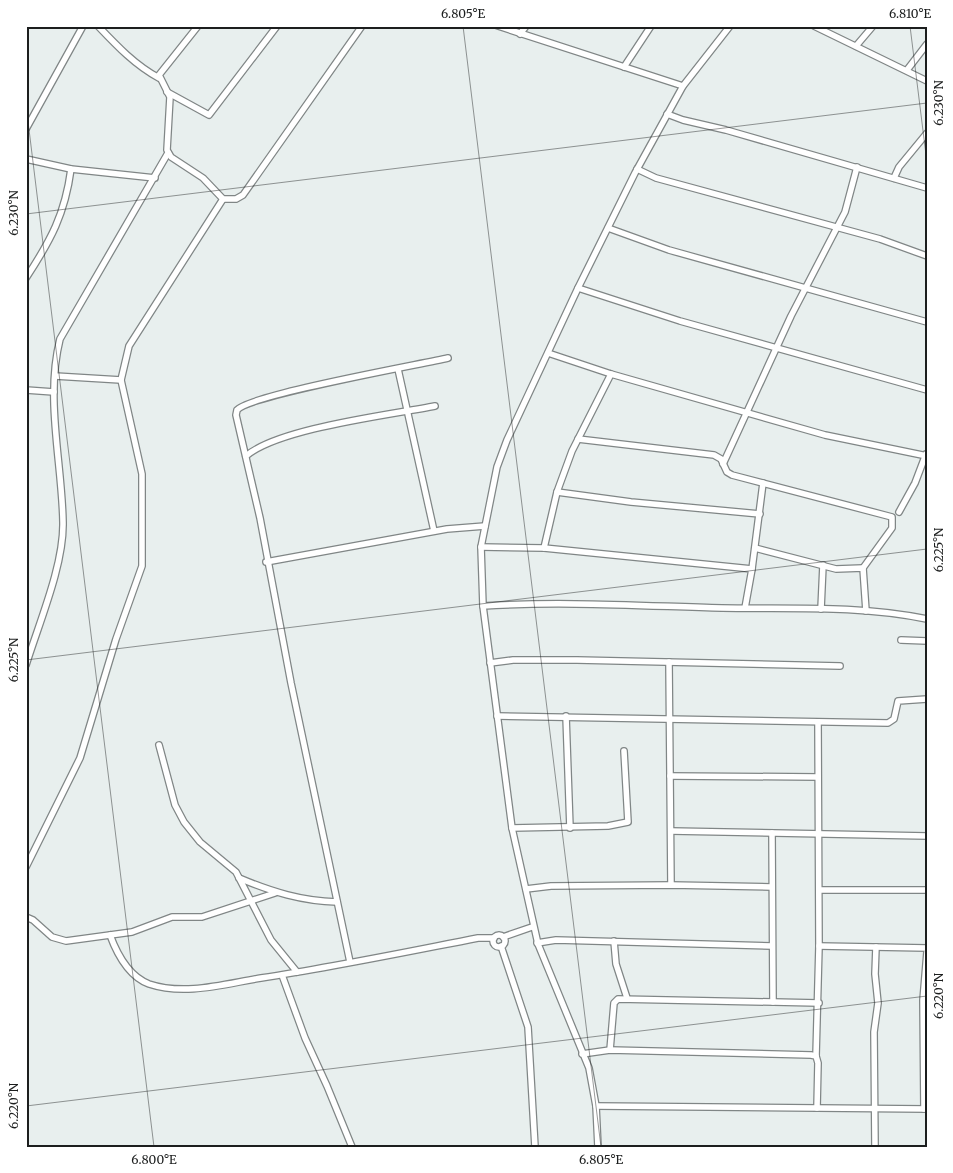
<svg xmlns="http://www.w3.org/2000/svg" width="953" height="1173" viewBox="0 0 953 1173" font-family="Merriweather,serif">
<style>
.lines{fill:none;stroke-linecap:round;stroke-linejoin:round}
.minor-casing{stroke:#808686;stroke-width:8}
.minor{stroke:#fff;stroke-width:5.5}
.ticks{fill:none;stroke:#1c1e1e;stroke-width:1;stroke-opacity:0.45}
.neatline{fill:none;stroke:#1c1e1e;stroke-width:2}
.ticks-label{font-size:12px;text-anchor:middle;fill:#1c1e1e}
</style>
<rect width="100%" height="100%" fill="#e8efee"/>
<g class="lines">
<defs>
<g id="minor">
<path d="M98,26c19,20 37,39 61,52"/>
<polyline points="198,26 159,75 170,97 167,150 171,157 203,178 223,199 236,199 243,195 362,26"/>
<polyline points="498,26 683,86"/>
<polyline points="814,26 927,81"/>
<polyline points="520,34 526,26"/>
<polyline points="856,46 873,26"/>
<polyline points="624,67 651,26"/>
<polyline points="907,70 927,44"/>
<polyline points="167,92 209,115 277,26"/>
<polyline points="667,114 683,120 726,130 927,188"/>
<polyline points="26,129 83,26"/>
<polyline points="26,159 71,169 155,178"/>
<polyline points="637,169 656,178 880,239 927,256"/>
<polyline points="894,178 899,167 927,133"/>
<polyline points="608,228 669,250 927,322"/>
<path d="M26,278c25,-38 39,-64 45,-109"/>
<polyline points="578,288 680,321 927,390"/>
<polyline points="548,353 611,374 825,435 927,456"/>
<polyline points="398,369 434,531"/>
<polyline points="55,376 121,380"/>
<polyline points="26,390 54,392"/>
<polyline points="578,439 714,455 721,459 727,472 732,475 892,517 892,528 863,568"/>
<path d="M246,456c33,-28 144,-41 189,-50"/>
<polyline points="723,464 791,316 845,212 857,167"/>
<polyline points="557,492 631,502 760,514"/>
<polyline points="899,512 915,483 926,454"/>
<polyline points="481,547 544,548 752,569 745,608"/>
<polyline points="544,548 557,492 572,451 611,374"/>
<polyline points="755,548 836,569 863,568 866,611"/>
<polyline points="266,562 447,529 485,526"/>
<polyline points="752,569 763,483"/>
<path d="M483,606c79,-5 160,0 239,2 68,1 138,-3 205,11"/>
<polyline points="821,609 823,565"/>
<polyline points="901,640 927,641"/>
<polyline points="669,662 671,885"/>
<polyline points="490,663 513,660 577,660 840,666"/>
<path d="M26,665c13,-42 38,-100 37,-143 -1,-60 -18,-123 -3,-183l108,-186"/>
<polyline points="497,716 888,723 894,719 898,701 927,699"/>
<polyline points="566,716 570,828"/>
<polyline points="159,745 175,805 184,822 200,842 236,872 271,940 297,972"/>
<polyline points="670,776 818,777"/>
<polyline points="512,828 608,826 628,822 624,751"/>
<polyline points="671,831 927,836"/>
<polyline points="772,833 773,1002"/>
<polyline points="26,867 80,758 116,639 142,566 142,474 121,380 129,346 223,199"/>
<path d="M239,878c33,14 63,23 98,24"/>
<polyline points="526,889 551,886 671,885 771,887"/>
<polyline points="819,890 927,890"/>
<polyline points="26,917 33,920 52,937 66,941 132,932 172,917 202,917 275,893"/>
<path d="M110,935c7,19 18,41 39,49 36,12 75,0 112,-6 73,-11 145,-26 217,-40h16"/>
<circle cx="499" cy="941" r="6"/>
<polyline points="503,937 532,927"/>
<polyline points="614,941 616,964 627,998"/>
<polyline points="537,943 556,940 772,946"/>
<polyline points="501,946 528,1027 535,1147"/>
<polyline points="819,946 927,948"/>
<path d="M350,962l-59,-279 -31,-165 -24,-103 1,-5c12,-15 180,-45 211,-52"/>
<polyline points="282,975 305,1038 327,1086 352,1147"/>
<polyline points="610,1050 614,1003 618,999 819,1003"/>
<polyline points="582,1054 610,1050 811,1055 816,1056 818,1063 817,1108"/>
<polyline points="816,1056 819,946 818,722"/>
<polyline points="596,1106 927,1109"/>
<polyline points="924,1109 923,1000 927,952"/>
<polyline points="598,1147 596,1106 589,1068 538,944 512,828 483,606 481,547 497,467 507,440 578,288 635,173 683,86 730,26"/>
<polyline points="875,1147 874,1032 878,1003 875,974 876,947"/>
</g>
</defs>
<!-- minor casing -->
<use href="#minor" class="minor-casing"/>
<!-- minor -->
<use href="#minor" class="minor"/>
</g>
<!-- ticks -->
<path class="ticks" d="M463,26l138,1121M910,26l17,137M26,105l128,1042M26,214l901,-111M26,660l901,-111M26,1106l901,-110"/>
<!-- border -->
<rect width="953" height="1173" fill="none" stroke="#ffffff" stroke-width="55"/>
<rect x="28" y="28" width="898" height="1118" class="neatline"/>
<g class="ticks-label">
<text x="463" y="18">6.805°E</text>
<text x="910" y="18">6.810°E</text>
<text transform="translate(939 103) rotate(-90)" y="4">6.230°N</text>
<text transform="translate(14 213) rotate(-90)" y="4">6.230°N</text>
<text transform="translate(939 550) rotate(-90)" y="4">6.225°N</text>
<text transform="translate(14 660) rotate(-90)" y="4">6.225°N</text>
<text transform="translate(939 996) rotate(-90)" y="4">6.220°N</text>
<text transform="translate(14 1106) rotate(-90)" y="4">6.220°N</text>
<text x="154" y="1164">6.800°E</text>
<text x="601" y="1164">6.805°E</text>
</g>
</svg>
